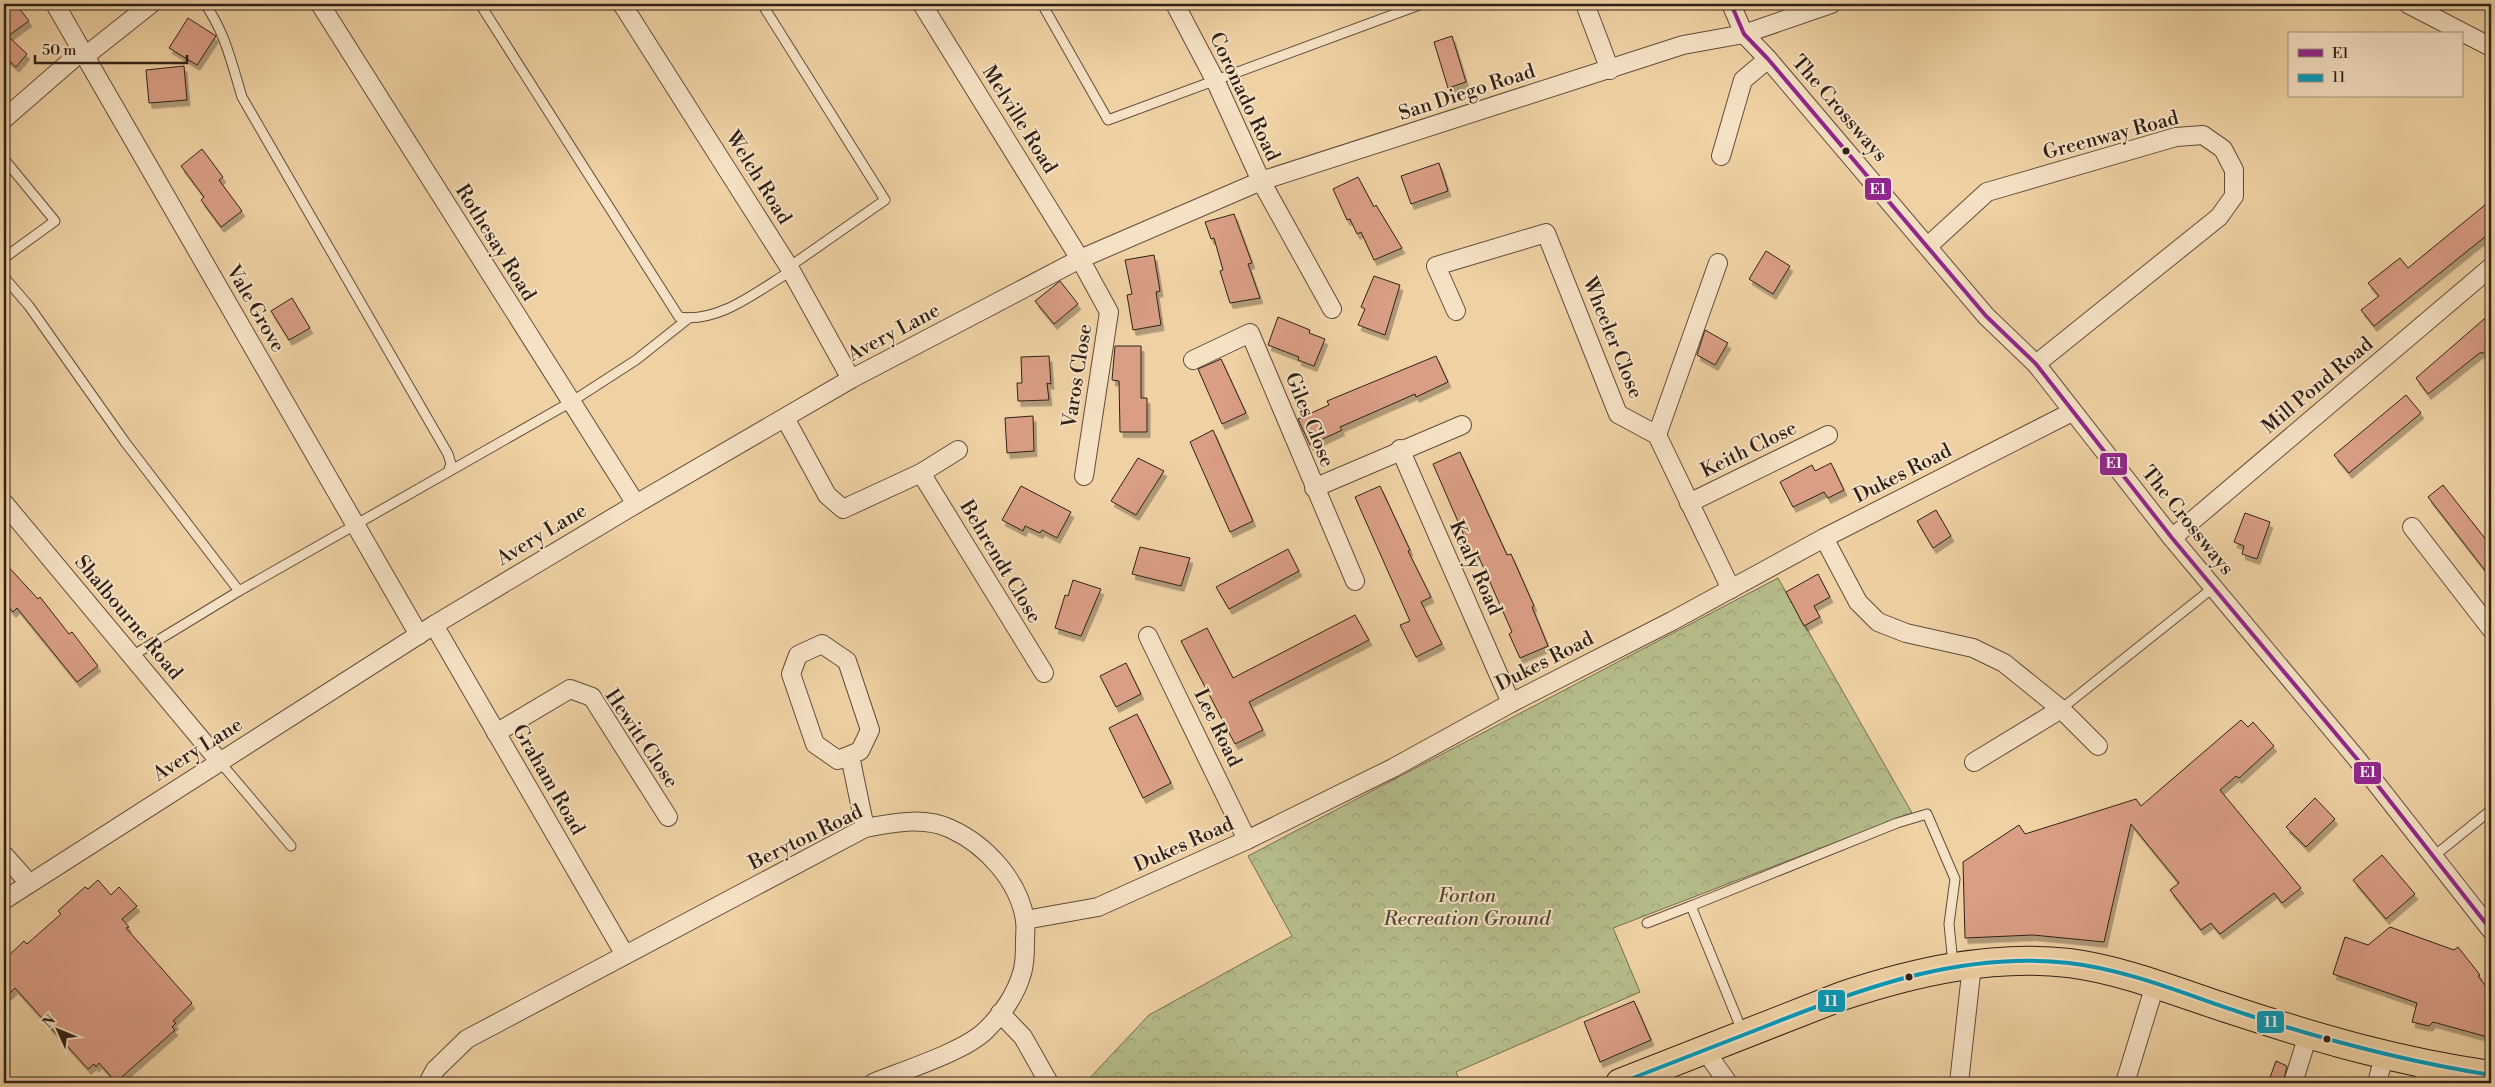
<svg xmlns="http://www.w3.org/2000/svg" width="2495" height="1087" viewBox="0 0 2495 1087" font-family="'Libre Bodoni',serif">
<style>
.park{fill:url(#park-crowns);stroke:#726e50}
.building{fill:#d99e84;stroke:#302117;filter:url(#shadow)}
.lines{fill:none;stroke-linecap:round;stroke-linejoin:round}
.lane-casing{stroke:#604d3a;stroke-width:11}
.street-casing{stroke:#604d3a;stroke-width:20}
.primary-casing{stroke:#302117;stroke-width:30}
.lane{stroke:#f5e1c4;stroke-width:9}
.street{stroke:#f5e1c4;stroke-width:18}
.primary{stroke:#efd1a4;stroke-width:28}
.bus-1-casing{stroke:#f5e1c4;stroke-width:8}
.bus-2-casing{stroke:#f5e1c4;stroke-width:8}
.bus-1{stroke:#91268e;stroke-width:4}
.bus-2{stroke:#059bbc;stroke-width:4}
.bus-dot{fill:#302117;stroke:#f5e1c4;stroke-width:2}
.labels{text-anchor:middle;dominant-baseline:central;stroke-width:4;stroke-linejoin:round;paint-order:stroke}
.street-label{font-size:20px;fill:#302117;stroke:#f5e1c4}
.park-label{font-size:20px;font-style:italic;fill:#514834;stroke:#f5e1c4}
.line-badge{stroke:#f5e1c4;stroke-width:2}
.badge-label{font-size:14px;text-anchor:middle;font-weight:bold;fill:#fff}
</style>
<defs>
<pattern id="park-crowns" width="20" height="18" patternUnits="userSpaceOnUse" patternTransform="scale(1.25)"><rect width="20" height="18" fill="#b5bc89"/><path d="M2 6a3 3 0 1 1 6 0M12 15a3 3 0 1 1 6 0" fill="none" stroke="#9ca176"/></pattern>
<filter id="shadow"><feDropShadow dx="3" dy="5.5" stdDeviation="0" flood-color="#0004"/></filter>
</defs>
<rect width="100%" height="100%" fill="#efd1a4"/>
<filter id="stains"><feTurbulence type="fractalNoise" baseFrequency=".004" numOctaves="4"/><feColorMatrix values="0 0 0 0 .2 0 0 0 0 .09 0 0 0 0 .02 0 0 0 .5 -.17"/></filter>
<radialGradient id="worn" r=".72"><stop offset=".6" stop-color="#630" stop-opacity="0"/><stop offset="1" stop-color="#630" stop-opacity=".3"/></radialGradient>
<!-- park -->
<polygon class="park" points="1778,578 1912,813 1613,928 1640,992 1456,1072 1461,1083 1085,1083 1149,1015 1292,936 1248,856"/>
<!-- building -->
<g class="building">
<polygon points="4,4 16,4 29,21 8,36 27,54 16,67 4,56"/>
<polygon points="188,18 216,36 197,65 169,48"/>
<polygon points="1452,36 1466,82 1448,88 1434,42"/>
<polygon points="184,66 187,100 149,103 146,70"/>
<polygon points="202,149 223,177 219,180 242,211 221,227 201,200 204,197 181,166"/>
<polygon points="1439,163 1448,191 1411,204 1401,176"/>
<polygon points="1358,177 1374,207 1376,205 1402,248 1374,260 1361,232 1357,234 1350,219 1347,220 1333,189"/>
<polygon points="2491,200 2491,232 2374,326 2361,310 2379,296 2368,283 2400,258 2408,268"/>
<polygon points="1234,214 1252,263 1248,264 1260,298 1230,303 1220,271 1223,270 1214,238 1211,239 1205,222"/>
<polygon points="1766,251 1790,266 1773,294 1749,279"/>
<polygon points="1154,255 1160,291 1156,292 1161,325 1133,330 1127,295 1132,294 1125,260"/>
<polygon points="1374,276 1400,285 1385,335 1358,325 1365,309 1361,307"/>
<polygon points="1060,281 1078,304 1054,324 1035,301"/>
<polygon points="292,298 310,328 289,340 271,311"/>
<polygon points="2491,313 2491,346 2482,354 2481,352 2428,394 2416,378"/>
<polygon points="1278,317 1310,330 1309,333 1325,339 1314,366 1298,360 1299,357 1268,345"/>
<polygon points="1705,330 1728,343 1715,365 1697,355"/>
<polygon points="1115,346 1141,346 1141,398 1147,398 1147,432 1120,432 1119,381 1112,380"/>
<polygon points="1049,356 1051,384 1047,383 1049,400 1018,401 1017,383 1022,383 1021,357"/>
<polygon points="1436,356 1448,382 1416,397 1415,394 1340,427 1342,430 1310,445 1298,419 1329,405 1327,401"/>
<polygon points="1221,359 1246,413 1222,424 1198,369"/>
<polygon points="2406,395 2421,413 2349,473 2334,455"/>
<polygon points="1033,416 1034,451 1007,453 1005,418"/>
<polygon points="1213,430 1253,521 1230,532 1190,442"/>
<polygon points="1460,452 1507,555 1511,554 1534,606 1532,607 1548,646 1520,658 1509,634 1512,632 1477,553 1473,556 1433,464"/>
<polygon points="1138,458 1164,471 1136,515 1111,501"/>
<polygon points="1831,463 1844,490 1828,498 1824,492 1793,507 1780,482 1812,465 1815,471"/>
<polygon points="2443,485 2491,546 2491,578 2428,497"/>
<polygon points="1021,486 1071,512 1057,538 1042,530 1040,533 1025,526 1023,531 1002,520"/>
<polygon points="1380,486 1410,550 1408,551 1431,597 1421,602 1442,644 1416,657 1400,625 1410,621 1355,497"/>
<polygon points="1936,510 1951,536 1933,548 1917,521"/>
<polygon points="2245,513 2270,522 2257,559 2242,554 2244,546 2234,542"/>
<polygon points="1140,547 1190,558 1181,586 1132,574"/>
<polygon points="1288,549 1299,571 1229,609 1216,587"/>
<polygon points="4,562 38,599 40,597 69,634 72,632 98,666 77,682 17,608 13,612 4,602"/>
<polygon points="1818,574 1830,597 1814,606 1820,617 1804,626 1786,592"/>
<polygon points="1073,580 1101,589 1081,636 1055,628 1065,595 1068,596"/>
<polygon points="1355,615 1369,640 1249,702 1263,730 1235,744 1181,641 1207,628 1233,678"/>
<polygon points="1126,663 1141,694 1116,707 1100,676"/>
<polygon points="1137,714 1171,783 1143,798 1109,728"/>
<polygon points="2241,720 2248,727 2253,722 2274,746 2239,778 2236,776 2220,790 2301,888 2282,903 2274,893 2220,934 2211,923 2201,930 2170,890 2179,883 2131,824 2104,942 2033,935 1965,938 1963,862 2019,825 2025,834 2136,799 2141,806"/>
<polygon points="2315,798 2335,819 2306,847 2286,827"/>
<polygon points="2382,855 2415,894 2386,919 2353,880"/>
<polygon points="98,880 111,895 119,887 137,906 122,919 129,927 126,928 192,1003 173,1021 176,1023 172,1027 175,1030 116,1082 99,1063 96,1067 94,1064 88,1069 15,988 4,999 4,960 24,941 27,944 61,914 58,911 85,887 88,889"/>
<polygon points="2390,927 2454,950 2458,947 2480,975 2478,976 2491,993 2491,1038 2433,1022 2429,1026 2412,1022 2417,1003 2333,974 2345,937 2368,945"/>
<polygon points="1634,1001 1651,1040 1600,1062 1584,1022"/>
<polygon points="2276,1061 2287,1066 2283,1083 2268,1083"/>
</g>
<g class="lines">
<defs>
<g id="lane">
<path d="M480,4l199,313c41,6 78,-26 112,-46"/>
<polyline points="762,4 885,200 789,267"/>
<polyline points="1042,4 1108,120 1422,4"/>
<polyline points="4,159 55,221 4,258"/>
<polyline points="4,277 29,306 125,442 239,591"/>
<polyline points="448,472 571,402 636,360 689,318"/>
<path d="M132,656l107,-65 209,-119 3,-8 -3,-10 -206,-357c-10,-33 -17,-65 -37,-93"/>
<polyline points="2061,709 2214,587"/>
<polyline points="220,762 291,846"/>
<polyline points="2434,856 2491,810"/>
<polyline points="1647,923 1691,906"/>
<polyline points="1743,1033 1691,906 1897,823 1927,814 1955,879 1949,924 1953,964"/>
<polyline points="2419,1083 2422,1066"/>
</g>
<g id="street">
<polyline points="55,4 419,635"/>
<polyline points="320,4 636,504"/>
<polyline points="622,4 789,267 851,379"/>
<polyline points="922,4 1080,259 1109,312 1084,476"/>
<polyline points="1175,4 1215,80 1261,181 1332,309"/>
<polyline points="1585,4 1610,70"/>
<polyline points="1731,4 1744,34 1768,59 1986,316 2036,364 2172,538 2357,759 2491,930"/>
<polyline points="2408,4 2491,47"/>
<polyline points="84,57 151,4"/>
<polyline points="4,119 81,52"/>
<polyline points="1721,156 1743,80 1768,59"/>
<polyline points="1928,246 1987,192 2176,137 2203,135 2223,149 2234,170 2234,196 2219,217 2036,364"/>
<polyline points="1456,311 1436,266 1546,233 1618,414 1657,435 1731,589"/>
<polyline points="1193,360 1250,333 1355,581"/>
<polyline points="785,418 827,495 843,509 921,473 958,450"/>
<polyline points="1657,435 1718,263"/>
<polyline points="1400,449 1511,703"/>
<polyline points="921,473 1044,673"/>
<polyline points="1314,488 1462,425"/>
<polyline points="4,503 220,762"/>
<polyline points="1689,503 1828,435"/>
<polyline points="2412,527 2491,629"/>
<polyline points="1824,538 1858,602 1878,622 1906,633 1973,648 2004,663 2061,709 2098,746"/>
<polyline points="2172,538 2491,267"/>
<polyline points="434,625 625,955"/>
<polyline points="1148,636 1247,840"/>
<polygon points="822,644 847,661 870,730 860,751 838,760 815,744 791,674 798,655"/>
<polyline points="496,733 570,689 592,697 668,817"/>
<polyline points="850,756 865,828"/>
<polyline points="1974,762 2061,709"/>
<polyline points="4,855 29,883"/>
<polyline points="4,900 434,625 636,504 851,379 1080,259 1261,181 1683,45 1744,34 1831,4"/>
<polyline points="1025,920 1098,907 1247,840 1393,768 1511,703 1672,621 1824,538 2072,412"/>
<polyline points="1000,1013 1023,1037 1049,1083"/>
<polyline points="1704,1049 1728,1083"/>
<path d="M428,1083l7,-13 32,-31 398,-211c28,-5 59,-12 86,1 35,16 68,52 74,91 1,7 0,15 0,23 0,10 0,21 -3,30 -6,21 -20,42 -36,57 -20,21 -84,41 -113,53"/>
<polyline points="1959,1083 1972,965"/>
<polyline points="2125,1083 2155,985"/>
<polyline points="2293,1083 2308,1035"/>
<polyline points="2377,1083 2384,1056"/>
</g>
<path id="primary" d="M1620,1083l222,-87c72,-24 151,-42 227,-33 55,7 110,30 163,47 88,29 167,52 259,65"/>
</defs>
<!-- lane casing -->
<use href="#lane" class="lane-casing"/>
<!-- street casing -->
<use href="#street" class="street-casing"/>
<!-- primary casing -->
<use href="#primary" class="primary-casing"/>
<!-- lane -->
<use href="#lane" class="lane"/>
<!-- street -->
<use href="#street" class="street"/>
<!-- primary -->
<use href="#primary" class="primary"/>
<defs>
<polyline id="bus-1" points="1731,4 1744,34 1768,59 1986,316 2036,364 2172,538 2357,759 2491,930"/>
<path id="bus-2" d="M1620,1083c50,-19 99,-39 149,-58 95,-38 195,-74 300,-62 61,7 120,33 179,52 80,26 160,47 243,60"/>
</defs>
<!-- bus-1 casing -->
<use href="#bus-1" class="bus-1-casing"/>
<!-- bus-2 casing -->
<use href="#bus-2" class="bus-2-casing"/>
<!-- bus-1 -->
<use href="#bus-1" class="bus-1"/>
<!-- bus-2 -->
<use href="#bus-2" class="bus-2"/>
</g>
<!-- markers -->
<g class="bus-dot">
<circle cx="1846" cy="151" r="4.5"/>
<circle cx="1909" cy="977" r="4.5"/>
<circle cx="2327" cy="1039" r="4.5"/>
</g>
<g class="labels">
<!-- street labels -->
<g class="street-label">
<text transform="translate(1467 93) rotate(-18)">San Diego Road</text>
<text transform="translate(1244 97) rotate(65)">Coronado Road</text>
<text transform="translate(1839 109) rotate(49)">The Crossways</text>
<text transform="translate(1019 120) rotate(58)">Melville Road</text>
<text transform="translate(2111 136) rotate(-15)">Greenway Road</text>
<text transform="translate(758 178) rotate(58)">Welch Road</text>
<text transform="translate(495 243) rotate(58)">Rothesay Road</text>
<text transform="translate(255 309) rotate(60)">Vale Grove</text>
<text transform="translate(894 333) rotate(-28)">Avery Lane</text>
<text transform="translate(1612 338) rotate(68)">Wheeler Close</text>
<text transform="translate(1078 376) rotate(-81)">Varos Close</text>
<text transform="translate(2318 386) rotate(-40)">Mill Pond Road</text>
<text transform="translate(1309 420) rotate(68)">Giles Close</text>
<text transform="translate(1749 450) rotate(-26)">Keith Close</text>
<text transform="translate(1903 474) rotate(-27)">Dukes Road</text>
<text transform="translate(2187 521) rotate(51)">The Crossways</text>
<text transform="translate(542 535) rotate(-31)">Avery Lane</text>
<text transform="translate(1000 562) rotate(59)">Behrendt Close</text>
<text transform="translate(1475 568) rotate(66)">Kealy Road</text>
<text transform="translate(128 618) rotate(50)">Shalbourne Road</text>
<text transform="translate(1545 662) rotate(-27)">Dukes Road</text>
<text transform="translate(1217 728) rotate(64)">Lee Road</text>
<text transform="translate(641 739) rotate(56)">Hewitt Close</text>
<text transform="translate(198 750) rotate(-32)">Avery Lane</text>
<text transform="translate(548 780) rotate(60)">Graham Road</text>
<text transform="translate(806 838) rotate(-26)">Beryton Road</text>
<text transform="translate(1184 845) rotate(-24)">Dukes Road</text>
</g>
<!-- park labels -->
<g class="park-label">
<text x="1467" y="896">Forton<tspan x="1467" dy="23">Recreation Ground</tspan></text>
</g>
</g>
<g class="line-badge">
<rect x="1864" y="177" width="28" height="24" rx="5" fill="#91268e"/>
<rect x="2099" y="452" width="29" height="24" rx="5" fill="#91268e"/>
<rect x="2353" y="761" width="29" height="24" rx="5" fill="#91268e"/>
<rect x="1817" y="989" width="29" height="24" rx="5" fill="#059bbc"/>
<rect x="2256" y="1010" width="29" height="24" rx="5" fill="#059bbc"/>
</g>
<g class="badge-label">
<text x="1878" y="194">E1</text>
<text x="2114" y="468">E1</text>
<text x="2368" y="777">E1</text>
<text x="1831" y="1006">11</text>
<text x="2271" y="1027">11</text>
</g>
<!-- margin -->
<rect width="2495" height="1087" fill="none" stroke="#efd1a4" stroke-width="20"/>
<rect x="5" y="5" width="2485" height="1077" fill="none" stroke="#302117" stroke-width="2.5"/>
<rect x="10" y="10" width="2475" height="1067" fill="none" stroke="#302117"/>
<!-- legend -->
<rect x="2288" y="32" width="175" height="65" fill="#f5e1c4" stroke="#a6947f"/>
<rect x="2298" y="49" width="25" height="8" fill="#91268e" stroke="#a6947f"/>
<text x="2332" y="58" font-size="15" fill="#302117">E1</text>
<rect x="2298" y="74" width="25" height="8" fill="#059bbc" stroke="#a6947f"/>
<text x="2332" y="82" font-size="15" fill="#302117">11</text>
<!-- north arrow -->
<g transform="translate(58 1030) rotate(314)" stroke="#f5e1c4" stroke-width="4" paint-order="stroke">
<path d="M0-4L9 19L0 12L-9 19Z" fill="#302117"/>
<text y="-8" font-size="14" font-weight="bold" text-anchor="middle" fill="#302117">N</text>
</g>
<!-- scale -->
<path d="M35 55v8h152v-8" fill="none" stroke="#302117" stroke-width="2.5"/>
<text x="42" y="55" font-size="15" fill="#302117" stroke="#f5e1c4" stroke-width="4" paint-order="stroke">50 m</text>
<rect width="100%" height="100%" filter="url(#stains)"/>
<rect width="100%" height="100%" fill="url(#worn)"/>
</svg>
